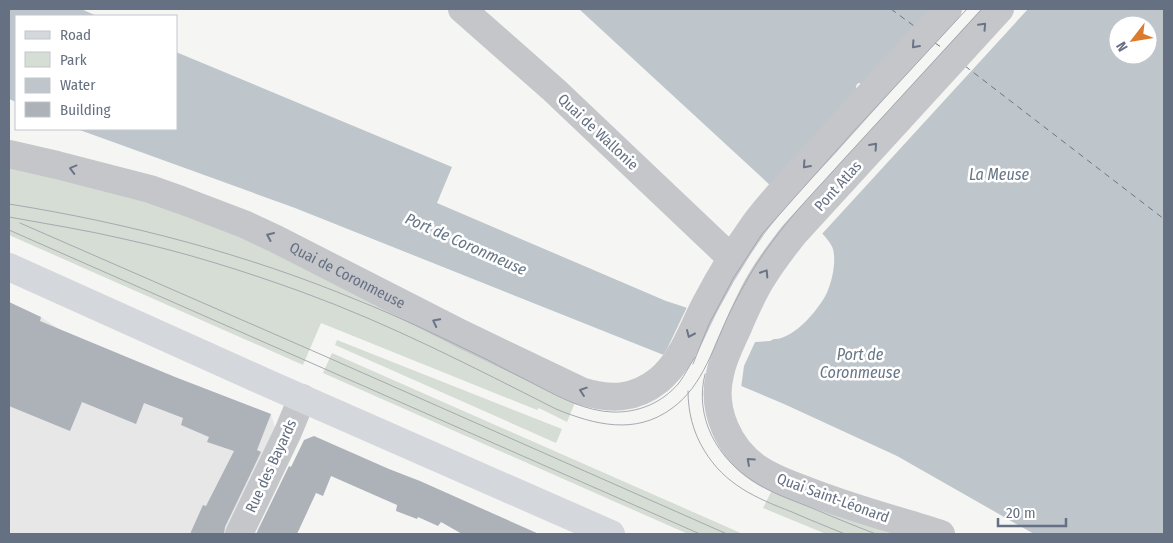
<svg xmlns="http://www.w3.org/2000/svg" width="1173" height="543" viewBox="0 0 1173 543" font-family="'Fira Sans Condensed',sans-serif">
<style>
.built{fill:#e6e7e6}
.green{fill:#d6ddd4}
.water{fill:#bec6cc;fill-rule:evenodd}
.pier{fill:#f5f6f3}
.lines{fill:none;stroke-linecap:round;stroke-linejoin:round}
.ferry{stroke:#677786;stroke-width:1;stroke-dasharray:6 5;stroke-linecap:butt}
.building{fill:#adb2b9}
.minor{stroke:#c4c6ca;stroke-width:28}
.tertiary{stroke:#c4c6ca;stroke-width:28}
.secondary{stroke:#d4d7dc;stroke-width:28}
.tram{stroke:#a6a9b0;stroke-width:1}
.oneway{stroke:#6b7487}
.labels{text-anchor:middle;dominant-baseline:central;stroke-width:5;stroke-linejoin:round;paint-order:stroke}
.street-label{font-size:15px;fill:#667083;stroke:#fff}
.water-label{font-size:16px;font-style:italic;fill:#677786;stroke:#fff}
</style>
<rect width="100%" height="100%" fill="#f5f6f3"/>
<!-- built -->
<polygon class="built" points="9,302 41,317 62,331 175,377 271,414 276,430 226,534 9,534"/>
<!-- green -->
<g class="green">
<polygon points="9,165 119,192 222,227 577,398 567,422 539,408 537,410 321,323 303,365 9,235"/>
<polygon points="337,340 562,429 557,441 556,443 335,345"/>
<polygon points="332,353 743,534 688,534 323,373"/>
<polygon points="774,486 891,534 826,534 763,508"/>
</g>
<!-- water -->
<g class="water">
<polygon points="9,9 81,9 97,16 16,16 16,102 9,99"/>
<path d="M579,9h585v525h-130l-137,-78 -113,-52 -50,-21 -439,-175 -218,-79h99v-77l276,115 -15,36 229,98c20,6 39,13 58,20 15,7 33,17 50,18 20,1 48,-33 54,-49 5,-13 8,-29 5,-41 -2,-6 -7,-11 -11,-16zM1118,25h30v30h-30z"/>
</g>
<!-- pier -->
<g class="pier">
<polygon points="930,9 1028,9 821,235 769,188 857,90 856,87 857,84 859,83 862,84"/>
<polygon points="688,305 758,333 758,335 768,335 775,336 787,332 770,341 755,342 744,366 741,388 662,357 667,349"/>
</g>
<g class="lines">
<!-- ferry -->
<g class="ferry">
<polyline points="891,9 914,26"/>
<polyline points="935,43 944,49"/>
<polyline points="965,66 1164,219"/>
</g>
</g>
<!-- building -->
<g class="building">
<polygon points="9,302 41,317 40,321 175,377 271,414 257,450 261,452 225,527 224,534 190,534 203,505 206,506 234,451 207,442 209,437 181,425 183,418 144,403 136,424 82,402 70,431 9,406"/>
<polygon points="314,436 389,469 420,481 539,534 462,534 441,522 438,526 418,517 417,519 396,511 397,505 331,476 323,496 316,493 297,534 256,534 289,466 291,467 304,440"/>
</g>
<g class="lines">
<!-- minor -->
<g class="minor">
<polyline points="462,9 554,90 731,258"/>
<polyline points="239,534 288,432 302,398"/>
</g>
<!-- tertiary -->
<g class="tertiary">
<path id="s1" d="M9,154l48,11 93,24 31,11 63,24 32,15 186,95 119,57c29,9 53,9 78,-11 24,-20 33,-51 47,-77 14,-27 30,-53 47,-77 22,-30 48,-56 73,-83 40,-45 81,-90 122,-134"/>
<path d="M941,534c-44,-14 -90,-26 -133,-43 -17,-6 -34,-12 -49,-22 -30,-20 -48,-59 -39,-95 3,-15 10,-29 16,-42 8,-19 16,-38 27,-55 9,-15 20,-29 31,-43l206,-225"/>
</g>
<!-- secondary -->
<polyline class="secondary" points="9,267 267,383 611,534"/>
<!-- tram -->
<g class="tram">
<path d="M9,204c119,19 237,50 348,96 45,18 88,39 131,60 16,9 33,17 50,26 23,12 48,25 74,26 26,1 50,-9 67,-29 6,-8 10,-17 16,-26"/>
<path d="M9,217c38,7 77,13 115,22 60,13 120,32 178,53 88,32 171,75 254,117 39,16 79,26 115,0 33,-23 43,-65 60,-99 12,-24 25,-47 41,-68 21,-29 48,-56 72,-83 46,-50 92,-100 138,-150"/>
<polyline points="20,223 320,354 727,534"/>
<polyline points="9,230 700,534"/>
<polyline points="693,364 709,324 734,277 762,234 853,132 967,9"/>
<path d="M705,374c-11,43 12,84 48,107 18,12 39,19 59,27 21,9 43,18 64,26"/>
<path d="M688,391c0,21 5,41 16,59 21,35 52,48 88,62 18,8 36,15 53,22"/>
</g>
</g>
<!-- one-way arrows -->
<defs><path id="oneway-chevron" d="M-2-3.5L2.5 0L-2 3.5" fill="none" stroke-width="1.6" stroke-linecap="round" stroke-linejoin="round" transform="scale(1.25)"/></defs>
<g class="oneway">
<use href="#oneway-chevron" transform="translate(983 26) rotate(-47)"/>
<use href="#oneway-chevron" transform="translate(915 45) rotate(132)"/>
<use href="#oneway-chevron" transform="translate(874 146) rotate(-48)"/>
<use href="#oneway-chevron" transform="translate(806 165) rotate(132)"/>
<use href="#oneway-chevron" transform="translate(73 169) rotate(-165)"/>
<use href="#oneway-chevron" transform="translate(270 236) rotate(-156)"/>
<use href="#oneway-chevron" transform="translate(765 273) rotate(-57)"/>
<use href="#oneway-chevron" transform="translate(436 322) rotate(-153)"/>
<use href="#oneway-chevron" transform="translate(690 334) rotate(114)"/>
<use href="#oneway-chevron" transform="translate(583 391) rotate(-161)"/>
<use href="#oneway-chevron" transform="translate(750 461) rotate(-138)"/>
</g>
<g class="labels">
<!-- street labels -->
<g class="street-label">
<text transform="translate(598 132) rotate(43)">Quai de Wallonie</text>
<text transform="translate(838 186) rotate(-48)">Pont Atlas</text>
<text stroke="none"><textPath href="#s1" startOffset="361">Quai de Coronmeuse</textPath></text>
<text transform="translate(271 466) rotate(-65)">Rue des Bayards</text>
<text transform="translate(833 498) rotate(20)">Quai Saint-Léonard</text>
</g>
<!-- water labels -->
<g class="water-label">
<text x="999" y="174">La Meuse</text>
<text transform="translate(466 244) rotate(24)">Port de Coronmeuse</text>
<text x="860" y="354">Port de<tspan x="860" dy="18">Coronmeuse</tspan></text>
</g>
</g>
<!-- border -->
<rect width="1173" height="543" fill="none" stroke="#667083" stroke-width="20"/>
<!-- legend -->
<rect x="15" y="15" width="162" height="115" fill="#ffffff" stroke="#c2c6cd"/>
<rect x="25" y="31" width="25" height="8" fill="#d4d7dc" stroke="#c2c6cd"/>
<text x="60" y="40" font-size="15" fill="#667083">Road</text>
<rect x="25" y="52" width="25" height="15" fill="#d6ddd4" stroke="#c2c6cd"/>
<text x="60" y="65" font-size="15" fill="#667083">Park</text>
<rect x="25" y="78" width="25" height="15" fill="#bec6cc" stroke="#c2c6cd"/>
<text x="60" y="90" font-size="15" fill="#667083">Water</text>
<rect x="25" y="102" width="25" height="15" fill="#adb2b9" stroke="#c2c6cd"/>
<text x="60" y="115" font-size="15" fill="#667083">Building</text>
<!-- north arrow -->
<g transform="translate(1133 40) rotate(239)"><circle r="24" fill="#ffffff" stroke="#c2c6cd"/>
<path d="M0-4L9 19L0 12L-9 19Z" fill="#dc7a2d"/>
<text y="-8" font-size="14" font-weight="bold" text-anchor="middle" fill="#667083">N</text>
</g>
<!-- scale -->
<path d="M998 518v8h68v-8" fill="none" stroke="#667083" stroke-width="2.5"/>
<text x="1006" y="518" font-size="15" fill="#667083" stroke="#ffffff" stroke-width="4" paint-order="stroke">20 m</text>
</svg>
